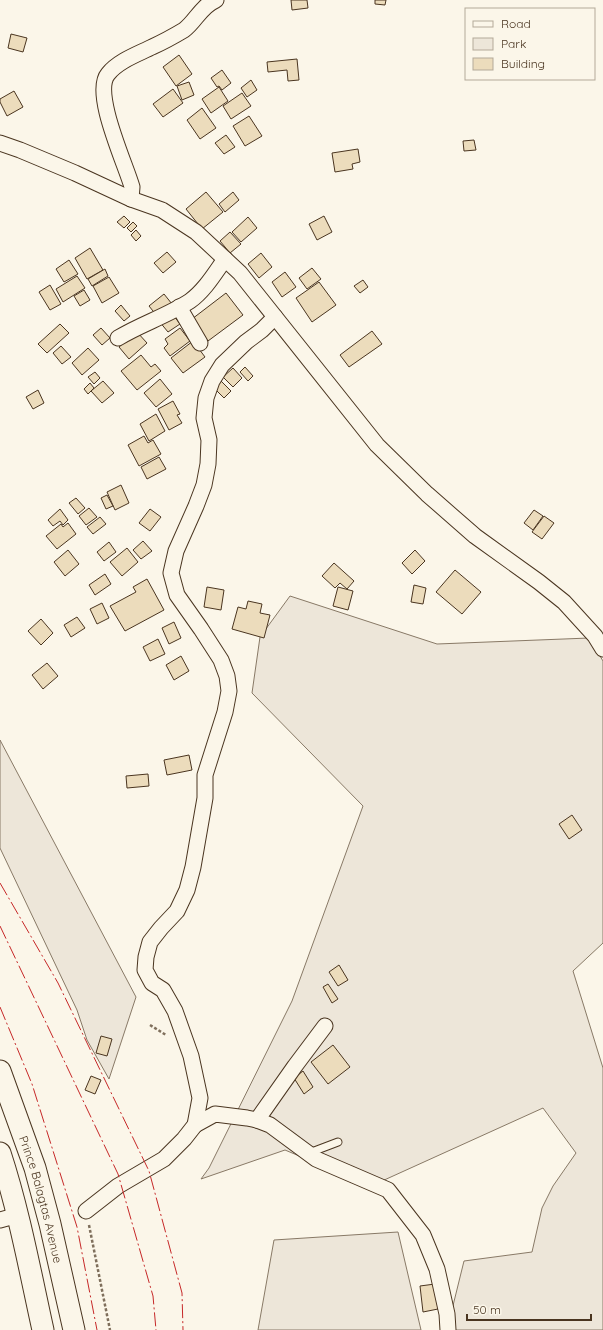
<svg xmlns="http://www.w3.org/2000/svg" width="603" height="1330" viewBox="0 0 603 1330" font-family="Quicksand,sans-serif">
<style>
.green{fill:#ede6d9;stroke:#887966}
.building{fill:#ecdcbc;stroke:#4a3520}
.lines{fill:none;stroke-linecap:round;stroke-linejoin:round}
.service-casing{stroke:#4a3520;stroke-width:9}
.minor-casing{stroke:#4a3520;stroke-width:17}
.secondary-casing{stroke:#4a3520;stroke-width:23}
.path{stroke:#7f6f5c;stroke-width:2.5;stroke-dasharray:3 2;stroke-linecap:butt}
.service{stroke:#fbf6e9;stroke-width:7}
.minor{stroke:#fbf6e9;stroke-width:15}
.secondary{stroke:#fbf6e9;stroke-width:21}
.power{stroke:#c62828;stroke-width:1;stroke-dasharray:14 3 2 3;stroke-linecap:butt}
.labels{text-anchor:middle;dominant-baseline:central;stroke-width:3;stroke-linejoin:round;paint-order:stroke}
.street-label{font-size:12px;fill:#4a3520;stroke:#fbf6e9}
</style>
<rect width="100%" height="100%" fill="#fbf6e9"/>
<!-- green -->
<g class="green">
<polygon points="290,596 437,644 589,638 603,661 603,943 573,971 603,1068 603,1330 447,1330 464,1261 532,1252 542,1208 553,1186 576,1153 543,1108 371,1186 285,1150 201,1179 209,1168 292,1001 363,806 252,693 260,637"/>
<polygon points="0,740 136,997 109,1079 87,1040 77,1010 0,848"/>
<polygon points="398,1232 421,1330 258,1330 274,1240"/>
</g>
<!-- building -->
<g class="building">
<polygon points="291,0 307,0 308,8 292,10"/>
<polygon points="375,0 386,0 385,5 375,4"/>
<polygon points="11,34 27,38 23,52 8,48"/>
<polygon points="179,55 192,74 176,86 163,67"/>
<polygon points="297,59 299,80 288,81 287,70 268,72 267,62"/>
<polygon points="222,70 231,83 222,90 219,86 217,87 211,78"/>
<polygon points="251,80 257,90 247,97 241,88"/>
<polygon points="189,82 194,95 182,100 177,86"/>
<polygon points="219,87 228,101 211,113 202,99"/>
<polygon points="173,89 183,103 163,117 153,104"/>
<polygon points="14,91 23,107 7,116 0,102 0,99"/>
<polygon points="242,93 251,106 231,119 223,106"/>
<polygon points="202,108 216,128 200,139 187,120"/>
<polygon points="249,116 262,136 245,146 233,126"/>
<polygon points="226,135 235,147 224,154 215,143"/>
<polygon points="474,140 476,150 464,151 463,141"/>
<polygon points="358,149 360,162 352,164 353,169 335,172 332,153"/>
<polygon points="206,192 223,212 202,229 186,209"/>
<polygon points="233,192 239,200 225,212 219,204"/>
<polygon points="124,216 130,222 124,228 117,222"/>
<polygon points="324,216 332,232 317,240 309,224"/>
<polygon points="248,217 257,228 241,242 232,232"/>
<polygon points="133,222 137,226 131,232 127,228"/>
<polygon points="136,230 141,236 136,241 131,235"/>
<polygon points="230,232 241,244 230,253 220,241"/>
<polygon points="90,248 103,270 87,279 75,258"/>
<polygon points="167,252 176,262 163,273 154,263"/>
<polygon points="261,253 272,267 259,278 248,264"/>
<polygon points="69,260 78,274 64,282 56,269"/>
<polygon points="312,268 321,279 307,289 299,278"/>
<polygon points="105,269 108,276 92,286 88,279"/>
<polygon points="285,272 296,287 282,297 272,282"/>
<polygon points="77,276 85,288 63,302 56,289"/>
<polygon points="109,277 119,293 102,303 93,286"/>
<polygon points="363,280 368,287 360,293 354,286"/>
<polygon points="319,282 336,305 312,322 296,298"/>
<polygon points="50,285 61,304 50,310 39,292"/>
<polygon points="84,290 90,300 80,306 74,296"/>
<polygon points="226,293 243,315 208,341 192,319"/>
<polygon points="164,294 172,304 157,316 149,306"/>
<polygon points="121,305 130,316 124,321 115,311"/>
<polygon points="171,312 180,324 168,332 159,321"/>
<polygon points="60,324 69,333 47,353 38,344"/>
<polygon points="101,328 110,338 102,345 93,335"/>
<polygon points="180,328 190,341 170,356 164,348 168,344 165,339"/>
<polygon points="372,331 382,344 349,367 340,355"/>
<polygon points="137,332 147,343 129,359 119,347"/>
<polygon points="193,341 205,357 183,373 171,358"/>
<polygon points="61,346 71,357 62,364 53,353"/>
<polygon points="88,348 99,360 82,375 72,363"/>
<polygon points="141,355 151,367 155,364 161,371 137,390 121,371"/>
<polygon points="245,367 253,376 248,381 240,372"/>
<polygon points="233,368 242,378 233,387 223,377"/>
<polygon points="95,372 100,378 94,384 88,377"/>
<polygon points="160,379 172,394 156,407 144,393"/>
<polygon points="219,379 231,391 224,398 212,386"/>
<polygon points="103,381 114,393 102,403 91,391"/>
<polygon points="90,383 94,388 88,394 84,389"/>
<polygon points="38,390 44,403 33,409 26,397"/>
<polygon points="173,401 180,414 177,415 182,423 169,430 158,409"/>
<polygon points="156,414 165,431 149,441 140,424"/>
<polygon points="144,436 148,443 153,440 161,454 139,466 128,445"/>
<polygon points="159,457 166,469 147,479 141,467"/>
<polygon points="121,485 129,503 115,510 107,492"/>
<polygon points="107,495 113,506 106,509 101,498"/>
<polygon points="76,498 85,508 78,514 69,503"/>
<polygon points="89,508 97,517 86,525 79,516"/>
<polygon points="60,509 68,520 63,525 60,521 53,526 48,520"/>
<polygon points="150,509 161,517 150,531 139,523"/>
<polygon points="534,510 543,516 533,530 524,523"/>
<polygon points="544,516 554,523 542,539 532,532"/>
<polygon points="100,517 106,524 93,534 87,527"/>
<polygon points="68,523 76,534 57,549 46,536 61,524 63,527"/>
<polygon points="143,541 152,551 141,559 133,550"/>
<polygon points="109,542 116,552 104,561 97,552"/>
<polygon points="127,548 138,562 122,576 110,562"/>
<polygon points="68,550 79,564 65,576 54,562"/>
<polygon points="415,550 425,561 412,574 402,563"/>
<polygon points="334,563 354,581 347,589 340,583 335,588 322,576"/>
<polygon points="455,570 481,592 462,614 436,592"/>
<polygon points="105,574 111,584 95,595 89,585"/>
<polygon points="147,579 164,610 125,631 110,606 136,592 133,587"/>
<polygon points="414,585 426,588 423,604 411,602"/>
<polygon points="207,587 224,590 221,610 204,607"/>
<polygon points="338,587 353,591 348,610 333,606"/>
<polygon points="248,601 262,604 260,613 270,615 264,638 232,629 238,607 246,609"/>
<polygon points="102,603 109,618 97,624 90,609"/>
<polygon points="77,617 85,628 71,637 64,625"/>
<polygon points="41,619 53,633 41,645 28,631"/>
<polygon points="174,622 181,638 169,644 162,628"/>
<polygon points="158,639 165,654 150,661 143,647"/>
<polygon points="181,656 189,671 174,680 166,665"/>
<polygon points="47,663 58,676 43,689 32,675"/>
<polygon points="189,755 192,770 167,775 164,760"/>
<polygon points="148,774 149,786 127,788 126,776"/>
<polygon points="572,815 582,830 569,839 559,824"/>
<polygon points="339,965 348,980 338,986 329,972"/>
<polygon points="328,984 338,999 332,1003 323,987"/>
<polygon points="101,1036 112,1039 107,1056 96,1053"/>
<polygon points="333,1045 350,1067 328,1084 311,1062"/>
<polygon points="303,1071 313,1087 304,1094 294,1078"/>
<polygon points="91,1076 101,1080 95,1094 85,1090"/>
<polygon points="435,1284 438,1309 423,1312 420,1286"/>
</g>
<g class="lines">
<defs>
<polyline id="service" points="309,1153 338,1142"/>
<g id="minor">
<polyline points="0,143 20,150 75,173 131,199 162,210 196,232 240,273 377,445 427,494 475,536 539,582 564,602 595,636 603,649"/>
<path d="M131,199l1,-12c-6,-22 -40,-94 -24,-113 10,-13 30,-20 44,-27 11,-5 22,-11 32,-17 12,-9 17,-24 32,-30"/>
<polyline points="179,307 200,343"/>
<path d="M118,338c23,-14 49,-22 72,-37 15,-11 25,-28 35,-42"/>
<polyline points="257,1120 295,1066 325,1026"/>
<polyline points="195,1125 215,1114 247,1118 257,1120 270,1125 316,1159 388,1190 423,1235 437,1269 447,1314 448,1330"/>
<polyline points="86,1211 118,1186 164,1159 184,1139 195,1125 200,1098 191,1056 175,1011 163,990 152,983 145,970 146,957 150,942 161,928 177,911 187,890 193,867 205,798 205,775 225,712 229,691 227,676 221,660 201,629 177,595 171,573 176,551 196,506 204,485 208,464 209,440 204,418 206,398 212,381 222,365 246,342 262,330 275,317"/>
<polyline points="0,1220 18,1215"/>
</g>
<g id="secondary">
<path id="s1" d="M0,1071l35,97 15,56 24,106"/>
<path d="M0,1153c19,58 30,118 43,177"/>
</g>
</defs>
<!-- service casing -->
<use href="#service" class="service-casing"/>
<!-- minor casing -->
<use href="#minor" class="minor-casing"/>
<!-- secondary casing -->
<use href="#secondary" class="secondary-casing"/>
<!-- path -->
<g class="path">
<polyline points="150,1025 166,1035"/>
<polyline points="89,1225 110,1330"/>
</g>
<!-- service -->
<use href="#service" class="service"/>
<!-- minor -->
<use href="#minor" class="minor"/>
<!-- secondary -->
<use href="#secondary" class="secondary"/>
<!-- power -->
<g class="power">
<polyline points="0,883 58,983 149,1171 182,1293 183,1330"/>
<polyline points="0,926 118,1174 153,1296 156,1330"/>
<polyline points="0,1007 32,1084 77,1227 97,1330"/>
</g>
</g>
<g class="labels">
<!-- street labels -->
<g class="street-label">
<text stroke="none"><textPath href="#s1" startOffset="135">Prince Balagtas Avenue</textPath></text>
</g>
</g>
<!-- legend -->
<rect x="465" y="8" width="130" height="72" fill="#fbf6e9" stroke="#b4a999"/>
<rect x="473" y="21" width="20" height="6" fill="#fbf6e9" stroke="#b4a999"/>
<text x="501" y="28" font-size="12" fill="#4a3520">Road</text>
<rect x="473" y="38" width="20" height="12" fill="#ede6d9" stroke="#b4a999"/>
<text x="501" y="48" font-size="12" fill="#4a3520">Park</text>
<rect x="473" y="58" width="20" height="12" fill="#ecdcbc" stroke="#b4a999"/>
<text x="501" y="68" font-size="12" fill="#4a3520">Building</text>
<!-- scale -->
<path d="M467 1314v6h124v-6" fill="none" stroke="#4a3520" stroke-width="2"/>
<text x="473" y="1314" font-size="12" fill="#4a3520" stroke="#fbf6e9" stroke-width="3" paint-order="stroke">50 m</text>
</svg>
